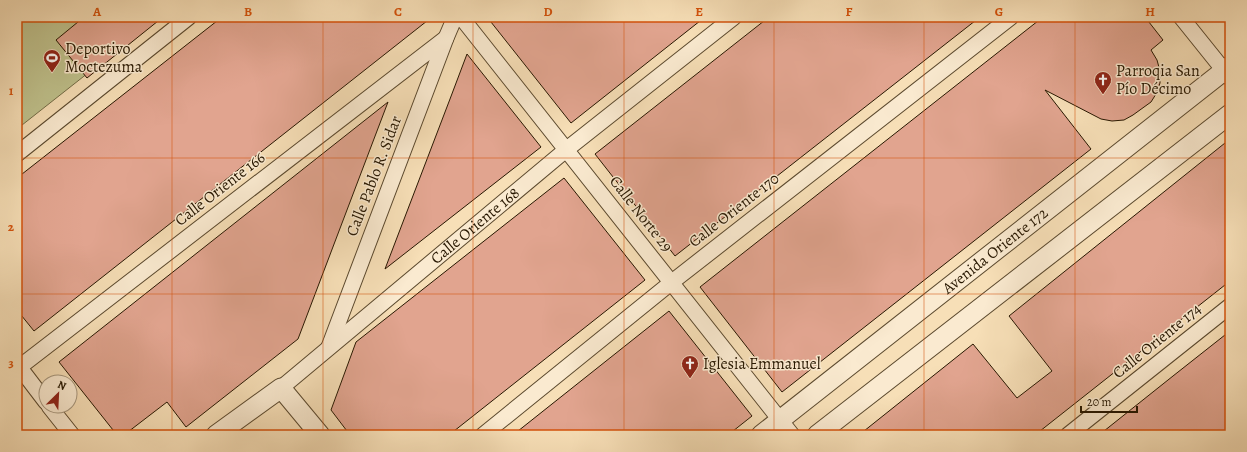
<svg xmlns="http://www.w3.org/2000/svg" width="1247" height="452" viewBox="0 0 1247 452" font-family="Alegreya,serif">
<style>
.green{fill:#bfc18c;stroke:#736c46}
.building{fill:#e1a48f;stroke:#271700}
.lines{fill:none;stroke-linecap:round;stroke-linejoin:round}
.minor-casing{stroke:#5b492e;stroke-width:17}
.tertiary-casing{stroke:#5b492e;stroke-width:21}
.minor{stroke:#faead0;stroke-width:15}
.tertiary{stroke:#faead0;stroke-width:19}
.grid{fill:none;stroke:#d5520b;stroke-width:1;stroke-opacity:0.55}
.labels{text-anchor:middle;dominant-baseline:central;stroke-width:3;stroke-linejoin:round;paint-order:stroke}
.poi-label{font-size:16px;fill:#271700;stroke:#faead0;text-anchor:start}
.street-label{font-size:16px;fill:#271700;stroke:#faead0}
.neatline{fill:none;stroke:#d5520b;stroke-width:1.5}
.grid-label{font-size:13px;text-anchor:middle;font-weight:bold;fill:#d5520b}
</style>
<rect width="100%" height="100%" fill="#f7dfb7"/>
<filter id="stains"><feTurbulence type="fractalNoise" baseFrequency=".005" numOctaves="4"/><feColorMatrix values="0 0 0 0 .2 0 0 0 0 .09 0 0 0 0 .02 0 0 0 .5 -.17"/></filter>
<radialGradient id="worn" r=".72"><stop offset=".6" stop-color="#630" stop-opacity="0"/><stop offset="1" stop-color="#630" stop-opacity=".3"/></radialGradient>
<!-- green -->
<polygon class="green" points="17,17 159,17 17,129"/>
<!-- building -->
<g class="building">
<polygon points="84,17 163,17 87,78 56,40"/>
<polygon points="222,17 432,17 34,331 17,310 17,178"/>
<polygon points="487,17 705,17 571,123"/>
<polygon points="769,17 980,17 675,256 595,154"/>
<polygon points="1043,17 1145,17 1163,40 1151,50 1157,60 1160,71 1160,83 1156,94 1151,102 1133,115 1124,120 1112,121 1101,119 1045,90 1091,149 782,392 700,287"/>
<polygon points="467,54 541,147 385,269 450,99"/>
<polygon points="388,102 298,339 186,427 167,402 124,435 117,435 59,362"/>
<polygon points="1230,139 1230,281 1035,435 859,435 973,344 1017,398 1052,371 1009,316"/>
<polygon points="564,178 645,280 449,435 350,435 331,410 356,342"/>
<polygon points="669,311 752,416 728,435 513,435"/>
<polygon points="1230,331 1230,435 1099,435 1173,376"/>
</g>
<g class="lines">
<defs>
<g id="minor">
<polyline points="461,17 792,435"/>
<polyline points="1181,17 1230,78"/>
<polyline points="17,154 189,17"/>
<polyline points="329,347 446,38 455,17"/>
<polyline points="17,364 46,402"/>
<polyline points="17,369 446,38"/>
<path id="s1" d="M281,388l286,-239 167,-132"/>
<polyline points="49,406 72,435"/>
<polyline points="483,435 672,282 1011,17"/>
<polyline points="1068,435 1230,306"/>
</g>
<g id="tertiary">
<polyline points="216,435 281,388 320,435"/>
<path id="s2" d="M761,435l469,-369"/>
<polyline points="817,435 1230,114"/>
</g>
</defs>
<!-- minor casing -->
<use href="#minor" class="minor-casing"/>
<!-- tertiary casing -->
<use href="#tertiary" class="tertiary-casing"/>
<!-- minor -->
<use href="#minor" class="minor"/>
<!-- tertiary -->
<use href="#tertiary" class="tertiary"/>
</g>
<!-- grid -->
<path class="grid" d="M172,17v418M323,17v418M473,17v418M624,17v418M774,17v418M924,17v418M1075,17v418M17,158h1213M17,294h1213"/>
<!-- icons -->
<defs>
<symbol id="stadium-pin" viewBox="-11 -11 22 30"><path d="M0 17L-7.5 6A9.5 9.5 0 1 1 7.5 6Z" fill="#8f2418" stroke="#faead0"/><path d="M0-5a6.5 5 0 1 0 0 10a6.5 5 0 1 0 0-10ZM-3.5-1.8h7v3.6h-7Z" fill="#fff"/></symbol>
<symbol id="church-pin" viewBox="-11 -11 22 30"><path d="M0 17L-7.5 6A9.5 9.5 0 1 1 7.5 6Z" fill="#8f2418" stroke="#faead0"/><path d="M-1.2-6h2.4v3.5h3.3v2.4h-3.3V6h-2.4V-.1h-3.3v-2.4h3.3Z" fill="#fff"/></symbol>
</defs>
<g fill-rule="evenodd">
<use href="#stadium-pin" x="42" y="48" width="20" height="27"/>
<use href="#church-pin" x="1093" y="70" width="20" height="27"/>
<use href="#church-pin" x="680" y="354" width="20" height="27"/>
</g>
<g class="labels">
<!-- poi labels -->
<g class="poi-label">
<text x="65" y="49">Deportivo<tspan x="65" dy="18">Moctezuma</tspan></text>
<text x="1116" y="71">Parroqia San<tspan x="1116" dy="18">Pío Décimo</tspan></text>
<text x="703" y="364">Iglesia Emmanuel</text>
</g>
<!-- street labels -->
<g class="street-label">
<text transform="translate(374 176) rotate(-69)">Calle Pablo R. Sidar</text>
<text transform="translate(220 189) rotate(-38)">Calle Oriente 166</text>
<text transform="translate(734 210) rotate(-38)">Calle Oriente 170</text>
<text transform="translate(641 214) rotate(52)">Calle Norte 29</text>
<text stroke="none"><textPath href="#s1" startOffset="253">Calle Oriente 168</textPath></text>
<text stroke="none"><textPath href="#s2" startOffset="298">Avenida Oriente 172</textPath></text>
<text transform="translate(1157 341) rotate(-39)">Calle Oriente 174</text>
</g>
</g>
<!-- margin -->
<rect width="1247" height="452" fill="none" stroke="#f7dfb7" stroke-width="44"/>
<!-- north arrow -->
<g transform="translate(58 394) rotate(24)"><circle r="19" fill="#faead0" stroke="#a6967d"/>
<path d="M0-3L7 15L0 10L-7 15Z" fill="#8f2418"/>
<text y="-6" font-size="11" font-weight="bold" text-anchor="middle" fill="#271700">N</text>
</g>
<!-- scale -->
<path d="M1081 406v6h56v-6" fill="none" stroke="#271700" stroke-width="2"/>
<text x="1087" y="406" font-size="12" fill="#271700" stroke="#faead0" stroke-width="3" paint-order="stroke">20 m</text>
<rect x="22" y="22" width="1203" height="408" class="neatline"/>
<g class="grid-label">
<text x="97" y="16">A</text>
<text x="248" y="16">B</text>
<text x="398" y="16">C</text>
<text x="548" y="16">D</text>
<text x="699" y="16">E</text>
<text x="849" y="16">F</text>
<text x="999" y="16">G</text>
<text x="1150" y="16">H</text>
<text x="11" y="95">1</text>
<text x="11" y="231">2</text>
<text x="11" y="367">3</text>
</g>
<rect width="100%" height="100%" filter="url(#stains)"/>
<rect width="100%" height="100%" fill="url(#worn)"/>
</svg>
